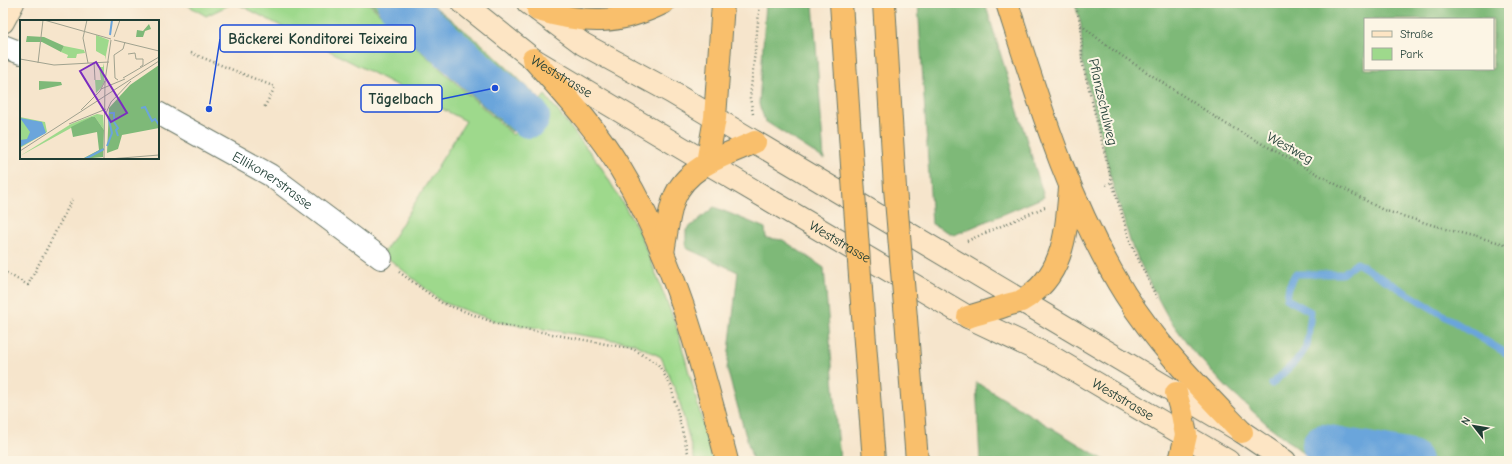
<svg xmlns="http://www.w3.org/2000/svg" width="1512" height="464" viewBox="0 0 1512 464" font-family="'Comic Neue',sans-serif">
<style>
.green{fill:#9ed98c;stroke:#5e8b60}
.forest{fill:#7eb978;stroke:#4e7b56;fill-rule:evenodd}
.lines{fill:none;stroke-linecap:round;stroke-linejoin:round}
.stream{stroke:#6ba5db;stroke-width:7}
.river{stroke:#6ba5db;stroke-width:42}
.street-casing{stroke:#6a7869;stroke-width:24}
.secondary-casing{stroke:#6a7869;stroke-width:24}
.highway-casing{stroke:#6a7869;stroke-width:24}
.path{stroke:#6a7869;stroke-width:2.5;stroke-dasharray:1 3;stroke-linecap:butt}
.street{stroke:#fff;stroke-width:22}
.secondary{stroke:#fde5c4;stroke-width:22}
.highway{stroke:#f9bf6c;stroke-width:22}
.highway-bridge-casing{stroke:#6a7869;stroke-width:24;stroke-linecap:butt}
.highway-bridge{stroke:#f9bf6c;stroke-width:22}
.labels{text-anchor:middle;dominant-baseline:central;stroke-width:4;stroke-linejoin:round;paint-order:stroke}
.street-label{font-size:14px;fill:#1f3d34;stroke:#fcf5e5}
.inset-river{fill:none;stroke:#6ba5db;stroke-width:2}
.inset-road{fill:none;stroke:#a0a28f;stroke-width:1}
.view{fill:#7b2cbf;fill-opacity:0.15;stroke:#7b2cbf;stroke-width:2}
.inset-edge{fill:none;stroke:#1f3d34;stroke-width:2}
.leader{fill:none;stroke:#1d4ed8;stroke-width:1.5}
.callout-dot{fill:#1d4ed8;stroke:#fcf5e5;stroke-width:1.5}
.callout{fill:#fcf5e5;stroke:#1d4ed8;stroke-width:1.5}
.callout-label{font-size:15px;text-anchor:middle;font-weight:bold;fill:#1f3d34}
</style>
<rect width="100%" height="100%" fill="#fcf5e5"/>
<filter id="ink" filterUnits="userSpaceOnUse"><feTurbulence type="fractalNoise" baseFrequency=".025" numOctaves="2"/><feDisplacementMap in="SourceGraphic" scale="8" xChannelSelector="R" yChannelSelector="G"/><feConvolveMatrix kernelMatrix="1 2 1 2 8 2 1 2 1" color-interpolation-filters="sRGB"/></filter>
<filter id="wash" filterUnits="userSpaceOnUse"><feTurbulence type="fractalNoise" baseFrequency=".012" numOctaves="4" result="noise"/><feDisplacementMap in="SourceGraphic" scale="16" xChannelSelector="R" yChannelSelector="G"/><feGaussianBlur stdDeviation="0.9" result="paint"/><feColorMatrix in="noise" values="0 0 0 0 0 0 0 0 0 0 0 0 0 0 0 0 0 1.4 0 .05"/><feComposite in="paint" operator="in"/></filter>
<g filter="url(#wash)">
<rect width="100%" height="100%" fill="#f6e5cc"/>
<!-- green -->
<g class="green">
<polygon points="184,3 233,3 206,16"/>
<polygon points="236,3 368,3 513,135 545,95 600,165 638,229 676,325 713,461 695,461 678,396 661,357 633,343 498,322 442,302 383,254 466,121"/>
</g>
<!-- forest -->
<g class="forest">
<polygon points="370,3 430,3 484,46 540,99 512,132"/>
<polygon points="766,3 813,3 824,159 765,121 759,104"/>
<polygon points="918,3 985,3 1044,197 954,235 932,224"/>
<path d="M1077,3h432v458h-195l-45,-35 -42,-38 -34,-37 -25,-34 -19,-35 -18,-38 -19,-62 -30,-121 -1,-36 -5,-18zM1365,19h128v50h-128z"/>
<polygon points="714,207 765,228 766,238 783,240 824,268 840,461 753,461 727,369 738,272 686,248 686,230"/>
<polygon points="976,382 1106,461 980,461"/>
</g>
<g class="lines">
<!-- stream -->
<polyline class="stream" points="1272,384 1299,358 1307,346 1311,312 1287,299 1289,286 1295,274 1342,274 1357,263 1509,355"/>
<!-- river -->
<g class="river">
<polyline points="398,3 529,117"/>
<polyline points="1323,445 1411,461"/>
</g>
</g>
</g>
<g filter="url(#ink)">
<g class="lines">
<defs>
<g id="street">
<polyline points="3,46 21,53"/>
<path id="s1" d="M158,113l112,62 111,83"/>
</g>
<g id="secondary">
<path id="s2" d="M463,3l70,56 174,104 261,154 84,40 176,104"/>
<polyline points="528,3 583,44 671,92 1242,432 1285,461"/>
<polyline points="3,22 13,3"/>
</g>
<g id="highway">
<polyline points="841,3 852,165"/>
<polyline points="884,3 895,188"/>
<path d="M1007,3c32,100 62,201 118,291 32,51 75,94 117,138"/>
<path d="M538,10c47,14 81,15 125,-7"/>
<path d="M533,59c31,35 63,69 87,109 55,89 81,193 107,293"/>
<polyline points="707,163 715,118 723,3"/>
<path d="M663,253c3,-18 5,-37 11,-54 12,-33 52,-44 81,-57"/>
<polyline points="861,290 874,461"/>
<path d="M968,317c12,-4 24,-7 36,-11 5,-2 12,-3 17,-5 44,-24 45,-70 49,-113"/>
<polyline points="906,318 917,461"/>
<polyline points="1176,393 1182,414 1186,435 1180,461"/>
</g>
</defs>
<!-- street casing -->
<use href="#street" class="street-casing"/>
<!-- secondary casing -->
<use href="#secondary" class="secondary-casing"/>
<!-- highway casing -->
<use href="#highway" class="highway-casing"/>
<!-- path -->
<g class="path">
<polyline points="1077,3 1076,7 1081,25 1082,61 1112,182 1131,244 1157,298"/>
<polyline points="1081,25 1110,48 1226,124 1383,210 1449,230 1509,245"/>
<polyline points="191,53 275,87 264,108"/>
<polyline points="753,114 750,98 760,3"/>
<polyline points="1106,185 1112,182"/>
<polyline points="967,241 1045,207"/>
<polyline points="3,271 28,285 72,200"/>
<polyline points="399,272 442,303 498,324 633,349 658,364 671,386 690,461"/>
</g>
<!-- street -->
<use href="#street" class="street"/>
<!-- secondary -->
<use href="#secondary" class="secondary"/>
<!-- highway -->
<use href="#highway" class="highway"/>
<defs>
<g id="highway-bridge">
<polyline points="852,165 861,290"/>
<polyline points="895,188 906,318"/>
</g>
</defs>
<!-- highway-bridge casing -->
<use href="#highway-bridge" class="highway-bridge-casing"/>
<!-- highway-bridge -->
<use href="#highway-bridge" class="highway-bridge"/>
</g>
</g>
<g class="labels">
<!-- street labels -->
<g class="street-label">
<text stroke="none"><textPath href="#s2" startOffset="123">Weststrasse</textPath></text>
<text transform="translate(1103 102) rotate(77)">Pflanzschulweg</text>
<text transform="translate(1290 148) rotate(29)">Westweg</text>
<text stroke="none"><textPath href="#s1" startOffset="133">Ellikonerstrasse</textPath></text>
<text stroke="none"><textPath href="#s2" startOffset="447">Weststrasse</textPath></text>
<text stroke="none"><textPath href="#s2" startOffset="771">Weststrasse</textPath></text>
</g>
</g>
<!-- overview -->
<g transform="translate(20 20)">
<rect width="139" height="139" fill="#f6e5cc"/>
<path d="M76,15l13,5 -4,20v-4l-9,-5zM44,26l20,4 1,3 -8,1 -1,4h-9l1,-3 -7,-3zM84,43v19l-3,6 -5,5 -1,-13h6l-2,-13h4zM77,94l6,1 1,15 -9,-13h-4l-71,39 51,-32zM0,97l25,5 2,10 -27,16z" fill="#9ed98c"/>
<path d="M129,4l2,5 -6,2 -2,6h-7l1,-7 6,1zM7,16l17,1 20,9 -3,6 -19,-10h-16zM139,45v63l-37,7 -4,14 -11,4 2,-45 21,-23zM19,61l22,1 1,3 -23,5zM71,97h4l9,13 -1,27 -21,2 17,-9 -2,-18 -24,5 -2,-10z" fill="#7eb978"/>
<path d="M0,98l22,4 4,11 -26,14v-7l7,-1 3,-7z" fill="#6ba5db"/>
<path class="inset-river" d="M90,15l2,-15M121,88l4,-1 7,14 3,-2 4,6M89,93h5v8M94,102l4,6 -2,2 2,6M87,126l5,-13 -4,-17M65,139l19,-10"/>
<path class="inset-road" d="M24,0l67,19M67,0l-4,18 5,25M94,17l6,-17M94,20l45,11M108,34l7,-1 1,6h7v6l-3,2M0,39l34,6 55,-3M74,42l1,18M18,43l5,-43M103,58l36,-21M98,60l-3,-2 -1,-23 9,-6 2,-7M81,69l24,-10M61,90l19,-19 5,-10M86,93l5,-11 20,-21M49,104l37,-15M0,131l139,-90M84,138l1,-77 6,-41M89,139l50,-4"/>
<path class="view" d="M76,42l31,51 -16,9 -31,-51z"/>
<rect width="139" height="139" class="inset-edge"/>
</g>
<!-- callouts -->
<path class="leader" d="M209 109L220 39M495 88L442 99"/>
<g class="callout-dot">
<circle cx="209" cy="109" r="4"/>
<circle cx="495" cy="88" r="4"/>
</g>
<g class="callout">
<rect x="220" y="25" width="195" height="27" rx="4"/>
<rect x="361" y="85" width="81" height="27" rx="4"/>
</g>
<g class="callout-label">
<text x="318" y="44">Bäckerei Konditorei Teixeira</text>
<text x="401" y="104">Tägelbach</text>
</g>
<!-- margin -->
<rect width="1512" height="464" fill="none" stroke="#fcf5e5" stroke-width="16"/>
<!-- legend -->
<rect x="1364" y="18" width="130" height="52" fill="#fcf5e5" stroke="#a4ab9e"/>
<rect x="1372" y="31" width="20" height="6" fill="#fde5c4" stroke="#a4ab9e"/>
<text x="1400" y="38" font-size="12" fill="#1f3d34">Straße</text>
<rect x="1372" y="48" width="20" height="12" fill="#9ed98c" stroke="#a4ab9e"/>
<text x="1400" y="58" font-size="12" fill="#1f3d34">Park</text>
<!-- north arrow -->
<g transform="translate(1474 426) rotate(301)" stroke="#fcf5e5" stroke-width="3" paint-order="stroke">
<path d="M0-3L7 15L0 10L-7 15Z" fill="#1f3d34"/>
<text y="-6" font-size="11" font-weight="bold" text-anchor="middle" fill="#1f3d34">N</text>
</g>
</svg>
